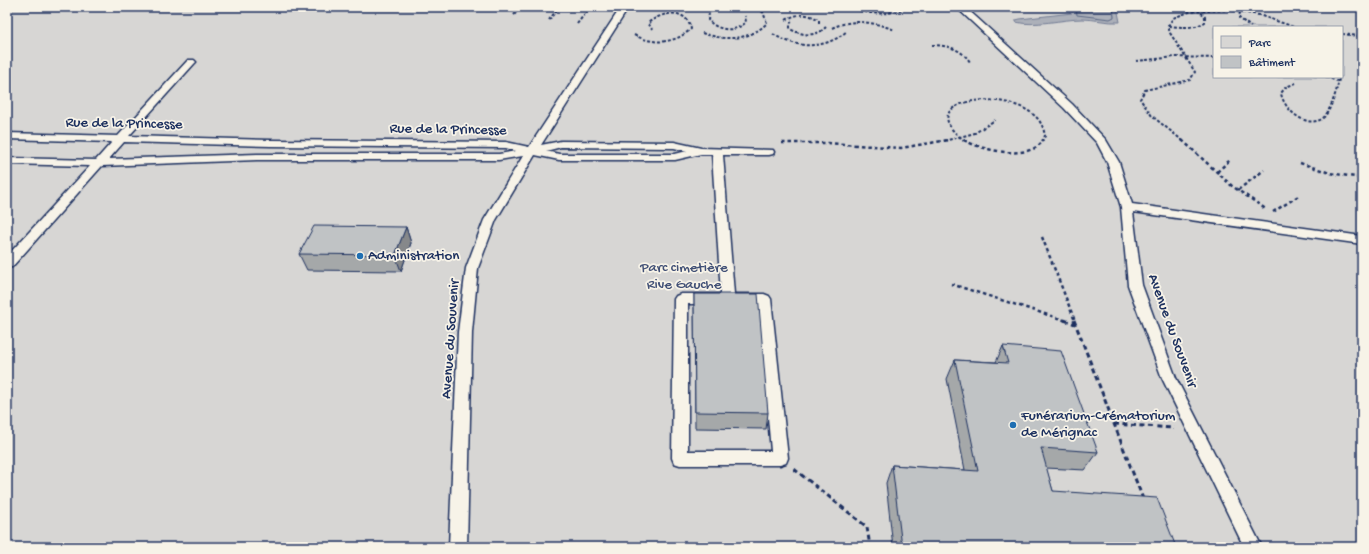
<svg xmlns="http://www.w3.org/2000/svg" width="1369" height="554" viewBox="0 0 1369 554" font-family="'Gochi Hand',sans-serif">
<style>
.green{fill:#d7d6d4;stroke:#798299;fill-rule:evenodd}
.water{fill:#acb0b9;stroke:#727c95}
.lines{fill:none;stroke-linecap:round;stroke-linejoin:round}
.shore{stroke:#556382;stroke-width:1}
.lane-casing{stroke:#1b2f5e;stroke-width:3}
.path-far2{stroke:#1b2f5e;stroke-width:2;stroke-dasharray:3 2;stroke-linecap:butt}
.path-far1{stroke:#1b2f5e;stroke-width:2.5;stroke-dasharray:3.5 3;stroke-linecap:butt}
.path{stroke:#1b2f5e;stroke-width:3;stroke-dasharray:5 3.5;stroke-linecap:butt}
.lane{fill:#f7f3e8;fill-rule:evenodd}
.wall{fill:#a5a8a9;stroke:#1b2f5e}
.shaded-wall{fill:#86888a;stroke:#1b2f5e}
.building{fill:#c0c3c5;stroke:#1b2f5e}
.poi-dot{fill:#1f6fb2;stroke:#f7f3e8;stroke-width:1.5}
.labels{text-anchor:middle;dominant-baseline:central;stroke-width:3.5;stroke-linejoin:round;paint-order:stroke}
.street-label{font-size:15px;fill:#1b2f5e;stroke:#f7f3e8}
.poi-label{font-size:15px;fill:#1b2f5e;stroke:#f7f3e8;text-anchor:start}
.park-label{font-size:15px;fill:#415076;stroke:#f7f3e8}
</style>
<rect width="100%" height="100%" fill="#f7f3e8"/>
<filter id="ink" filterUnits="userSpaceOnUse"><feTurbulence type="fractalNoise" baseFrequency=".025" numOctaves="2"/><feDisplacementMap in="SourceGraphic" scale="8" xChannelSelector="R" yChannelSelector="G"/><feConvolveMatrix kernelMatrix="1 2 1 2 8 2 1 2 1" color-interpolation-filters="sRGB"/></filter>
<g filter="url(#ink)">
<!-- green -->
<path class="green" d="M7,7h1355v540h-1355zM1214,27h128v50h-128z"/>
<!-- water -->
<path class="water" d="M1071,7h46l3,15c-13,1 -25,-3 -38,-3 -18,0 -49,8 -66,3v-2l4,-1 52,-6 1,-4z"/>
<g class="lines">
<!-- shore -->
<polyline class="shore" points="1076,7 1077,15 1110,19 1114,17 1113,7"/>
<defs>
<g id="lane">
<path d="M621,7h8l-88,138 20,-4 113,1 27,6 72,2 1,2 -1,2 -4,1h-46l11,139h30l5,2 2,3 17,159 -2,5 -6,2h-100l-6,-2 -2,-5 2,-159 2,-3 5,-2h40l-9,-140h-11l-26,6h-116l-24,-5 -39,65 -18,48 -6,64 -5,215h-18l9,-215 8,-64 18,-48 39,-64 -24,4h-242l-155,6 -90,101 -5,1v-12l83,-90 -83,-2v-6l89,2 16,-18 -105,-3v-6l111,3 70,-76h6l2,2 -2,2 -65,72 142,4 235,2 23,5zM124,142l147,4 235,2 10,3 -17,3h-242l-148,5zM561,147l113,1 13,3 -12,3h-116l-13,-3zM688,304h70l13,147h-83z"/>
<polygon points="956,7 965,7 1072,104 1106,140 1119,162 1132,204 1362,236 1362,244 1133,212 1142,285 1176,378 1262,547 1244,547 1162,378 1128,285 1121,207 1107,162 1097,143 1064,108"/>
</g>
</defs>
<!-- lane casing -->
<use href="#lane" class="lane-casing"/>
<!-- path-far2 -->
<g class="path-far2">
<path d="M717,7l-8,6 -1,7c10,11 27,13 38,2l-1,-6"/>
<path d="M850,7c19,8 36,9 55,1"/>
<polyline points="1240,12 1239,18 1251,27"/>
<polyline points="514,15 521,7"/>
<polyline points="549,20 559,7"/>
<path d="M786,20c11,-7 22,-7 33,0v5"/>
<path d="M792,21l-2,3v5c13,7 26,8 36,-2"/>
<polyline points="577,24 590,7"/>
<path d="M1169,26c11,1 26,3 36,-4v-5l-5,-6"/>
<path d="M832,28c21,-10 42,-6 63,2"/>
<path d="M702,33c23,8 47,8 65,-10l-4,-11 -10,-5"/>
<path d="M773,34c24,15 52,16 74,-3"/>
<polyline points="1342,34 1359,36"/>
<path d="M634,35c20,10 40,9 57,-6 -5,-22 -29,-17 -43,-6l4,6"/>
<path d="M932,45c15,0 30,4 38,17"/>
<polyline points="1136,61 1175,57 1214,58"/>
<polyline points="1326,77 1340,82"/>
<path d="M1296,83l-10,4 -5,6c2,16 26,37 42,25 7,-5 16,-33 16,-41"/>
<polyline points="944,141 975,133 995,120"/>
<path d="M965,141c-58,-41 43,-56 73,-22 4,5 6,11 7,17l-3,5"/>
<polyline points="1183,141 1152,116 1140,99 1145,90 1190,80 1195,72 1170,33 1168,26 1173,18 1189,12 1229,10 1259,15 1294,27"/>
</g>
<!-- path-far1 -->
<g class="path-far1">
<path d="M964,140c17,10 67,22 79,0"/>
<polyline points="1182,140 1232,186 1267,210"/>
<polyline points="782,143 828,143 901,148 948,140"/>
<polyline points="1300,163 1330,173 1362,178"/>
<polyline points="1217,172 1230,160"/>
<polyline points="1238,190 1264,170"/>
<polyline points="1273,212 1300,195"/>
<polyline points="1042,237 1075,321"/>
<polyline points="951,284 1067,321"/>
</g>
<!-- path -->
<g class="path">
<polyline points="1064,320 1075,324"/>
<polyline points="1074,320 1143,499"/>
<polyline points="1114,424 1174,428"/>
<polyline points="794,469 867,527 870,547"/>
</g>
<!-- lane -->
<use href="#lane" class="lane"/>
</g>
<!-- wall -->
<g class="wall">
<polygon points="406,227 411,243 401,271 307,270 299,254"/>
<polygon points="694,294 768,413 766,429 695,428"/>
<polygon points="1003,346 1098,452 1085,470 1046,468 1053,491 1176,547 893,547 886,483 892,465 965,470 947,379 955,360 996,362"/>
</g>
<!-- shaded-wall -->
<polygon class="shaded-wall" points="406,227 411,243 401,271 395,255"/>
<!-- building -->
<g class="building">
<polygon points="314,226 406,227 395,255 299,254"/>
<polygon points="694,294 758,294 768,413 695,412"/>
<polygon points="1003,346 1061,351 1098,452 1041,448 1053,491 1157,498 1176,547 902,547 892,465 978,471 955,360 1008,363"/>
</g>
</g>
<!-- markers -->
<g class="poi-dot">
<circle cx="360" cy="256" r="4"/>
<circle cx="1013" cy="425" r="4"/>
</g>
<g class="labels">
<!-- street labels -->
<g class="street-label">
<text transform="translate(124 124) rotate(1)">Rue de la Princesse</text>
<text transform="translate(448 130) rotate(1)">Rue de la Princesse</text>
<text transform="translate(1172 331) rotate(70)">Avenue du Souvenir</text>
<text transform="translate(451 339) rotate(-86)">Avenue du Souvenir</text>
</g>
<!-- poi labels -->
<g class="poi-label">
<text x="368" y="256">Administration</text>
<text x="1021" y="416">Funérarium-Crématorium<tspan x="1021" dy="17">de Mérignac</tspan></text>
</g>
<!-- park labels -->
<g class="park-label">
<text x="684" y="268">Parc cimetière<tspan x="684" dy="17">Rive Gauche</tspan></text>
</g>
</g>
<!-- margin -->
<rect width="1369" height="554" fill="none" stroke="#f7f3e8" stroke-width="24"/>
<rect x="12" y="12" width="1345" height="530" fill="none" stroke="#1b2f5e" stroke-width="1.5" filter="url(#ink)"/>
<!-- legend -->
<rect x="1213" y="26" width="130" height="52" fill="#f7f3e8" stroke="#9fa5b1"/>
<rect x="1221" y="36" width="20" height="12" fill="#d7d6d4" stroke="#9fa5b1"/>
<text x="1249" y="46" font-size="12" fill="#1b2f5e">Parc</text>
<rect x="1221" y="56" width="20" height="12" fill="#c0c3c5" stroke="#9fa5b1"/>
<text x="1249" y="66" font-size="12" fill="#1b2f5e">Bâtiment</text>
</svg>
